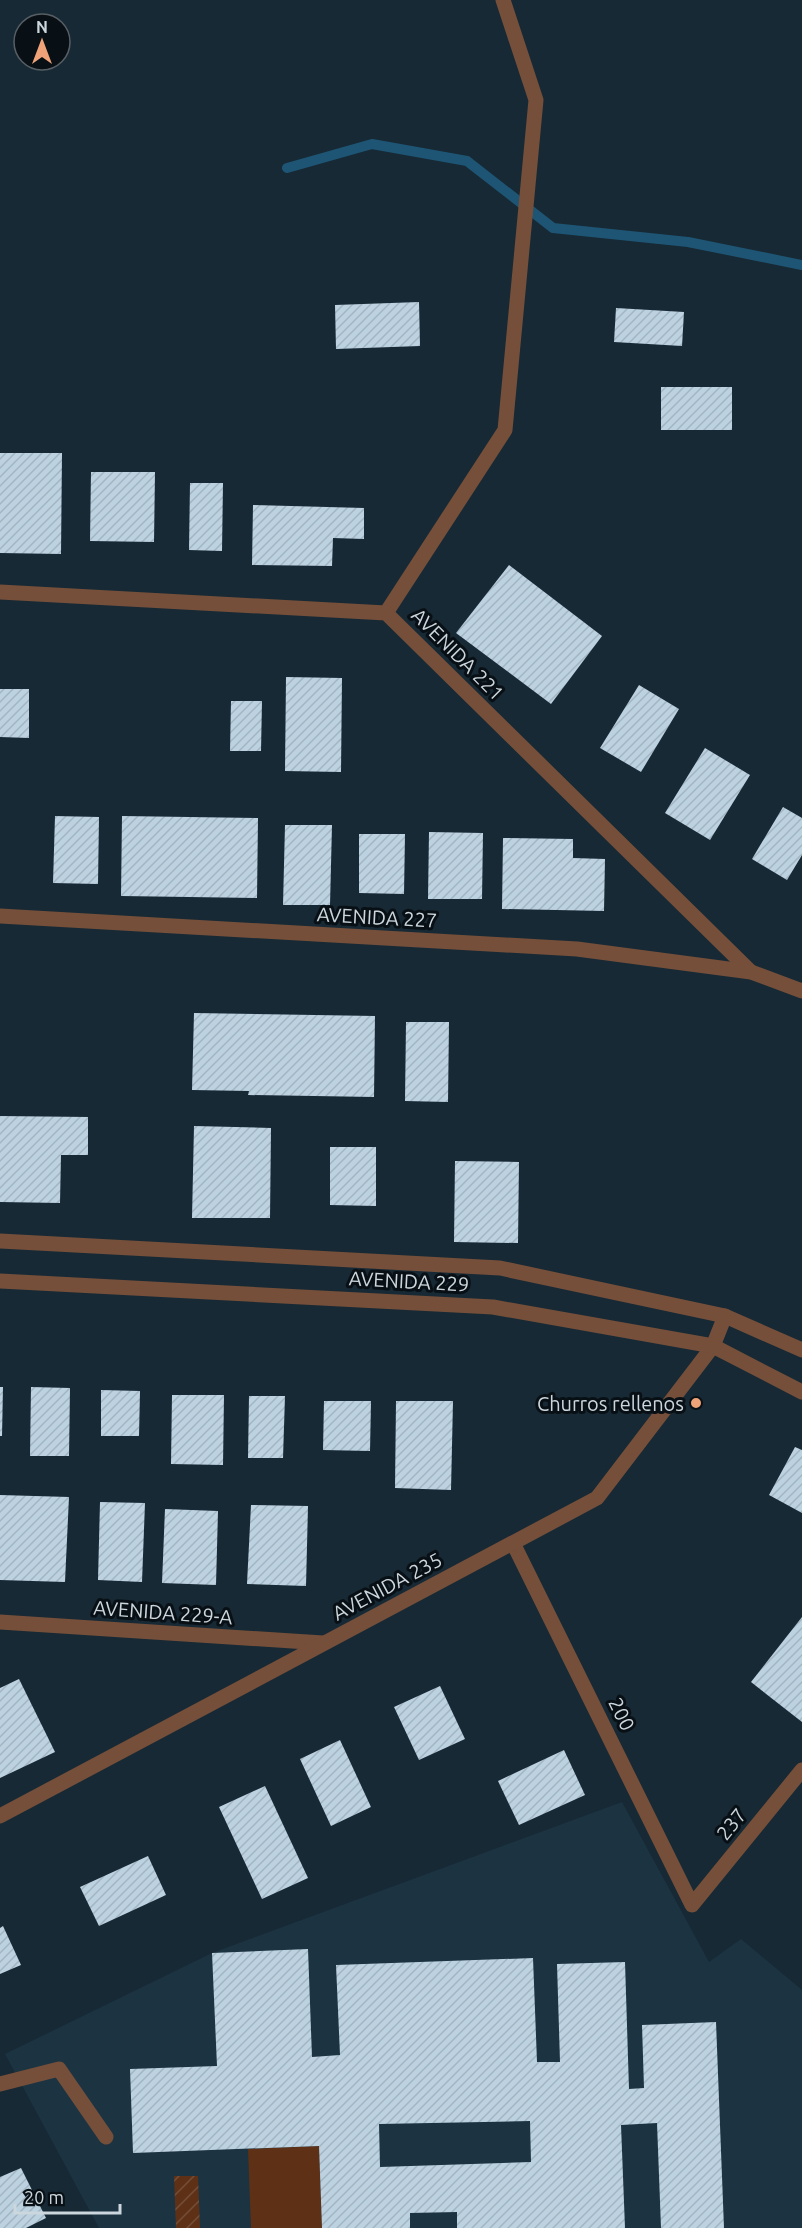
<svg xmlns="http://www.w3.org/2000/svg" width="802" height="2228" viewBox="0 0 802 2228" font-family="Ubuntu,sans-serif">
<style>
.built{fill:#1c3342}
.garden{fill:url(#garden-furrows)}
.pitch{fill:#5e3116}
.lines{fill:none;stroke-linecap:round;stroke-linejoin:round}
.stream{stroke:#1e5574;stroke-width:10}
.building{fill:url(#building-hatch);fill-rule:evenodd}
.service{stroke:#754f3a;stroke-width:15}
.minor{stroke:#754f3a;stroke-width:15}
.tertiary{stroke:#754f3a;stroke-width:15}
.poi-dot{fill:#f0a378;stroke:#091015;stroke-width:2}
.labels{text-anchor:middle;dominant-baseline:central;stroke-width:6;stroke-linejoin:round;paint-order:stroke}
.street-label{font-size:20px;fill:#cbd6dd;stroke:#091015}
.poi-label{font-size:20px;fill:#cbd6dd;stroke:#091015;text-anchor:end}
</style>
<defs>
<pattern id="garden-furrows" width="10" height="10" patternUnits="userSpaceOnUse" patternTransform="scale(1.5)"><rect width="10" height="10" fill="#5e3116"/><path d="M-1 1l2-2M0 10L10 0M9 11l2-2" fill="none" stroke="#744e37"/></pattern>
<pattern id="building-hatch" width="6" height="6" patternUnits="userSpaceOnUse" patternTransform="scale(1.5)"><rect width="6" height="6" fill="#bdd2e1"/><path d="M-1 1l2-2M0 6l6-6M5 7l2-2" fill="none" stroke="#a3b5c1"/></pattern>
</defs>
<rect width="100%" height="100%" fill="#172934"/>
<!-- built -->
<polygon class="built" points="622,1802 709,1962 741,1939 802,1990 802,2228 99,2228 5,2054 212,1953"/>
<!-- garden -->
<polygon class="garden" points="174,2176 198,2176 200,2228 176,2228"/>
<!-- pitch -->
<polygon class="pitch" points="319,2146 322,2228 251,2228 248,2149"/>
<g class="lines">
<!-- stream -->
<polyline class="stream" points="287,168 372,144 467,161 553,228 688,242 802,265"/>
</g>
<!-- building -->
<g class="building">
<polygon points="419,302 420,346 336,349 335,305"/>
<polygon points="616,308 684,312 682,346 614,342"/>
<rect x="661" y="387" width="71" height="43"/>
<polygon points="0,453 62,453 61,554 0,553"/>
<polygon points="91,472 155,472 154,542 90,541"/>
<polygon points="190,483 223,483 222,551 189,550"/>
<polygon points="253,505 364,508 364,539 333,538 332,566 252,565"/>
<polygon points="509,565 602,636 551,704 456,633"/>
<polygon points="286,677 342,678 341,772 285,771"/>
<polygon points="639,685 679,709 641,772 600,748"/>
<polygon points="0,689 29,689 29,738 0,737"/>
<polygon points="231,701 262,701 261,751 230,751"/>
<polygon points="705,748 750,775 710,840 665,813"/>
<polygon points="783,807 802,818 802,855 787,880 752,859"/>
<polygon points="55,816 99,817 98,884 53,883"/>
<polygon points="122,816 258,818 257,898 121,896"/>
<polygon points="285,825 332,825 330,905 283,905"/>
<polygon points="429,832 483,833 482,899 428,899"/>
<polygon points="359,834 405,834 404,894 359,893"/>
<polygon points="503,838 573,839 573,858 605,859 604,911 502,909"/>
<polygon points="194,1013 375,1016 374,1097 248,1095 249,1091 192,1090"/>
<polygon points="406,1022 449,1022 448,1102 405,1101"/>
<polygon points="0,1116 88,1117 88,1155 61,1155 60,1203 0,1202"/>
<polygon points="194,1126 271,1128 270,1218 192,1218"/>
<polygon points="330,1147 376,1147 376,1206 330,1205"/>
<polygon points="455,1161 519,1162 518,1243 454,1242"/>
<polygon points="0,1387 3,1387 2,1436 0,1436"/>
<polygon points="31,1387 70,1388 69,1456 30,1456"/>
<polygon points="101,1390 140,1391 139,1436 101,1436"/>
<polygon points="172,1395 224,1395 223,1465 171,1464"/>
<polygon points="249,1396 285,1396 283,1458 248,1458"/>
<polygon points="324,1401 371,1401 370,1451 323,1450"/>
<polygon points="396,1401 453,1401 451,1490 395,1488"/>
<polygon points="795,1447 802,1450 802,1513 769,1495"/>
<polygon points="0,1495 69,1497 65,1582 0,1580"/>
<polygon points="100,1502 145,1503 142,1582 98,1580"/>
<polygon points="251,1505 308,1506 306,1586 247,1584"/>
<polygon points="165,1509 218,1511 216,1585 162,1583"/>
<polygon points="802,1617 802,1722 751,1682"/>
<polygon points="19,1679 55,1752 0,1778 0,1688"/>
<polygon points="440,1686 465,1739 419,1760 394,1707"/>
<polygon points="340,1740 371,1807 331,1826 300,1759"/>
<polygon points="564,1750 585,1795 519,1825 498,1781"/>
<polygon points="265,1786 308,1878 262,1899 219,1807"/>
<polygon points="148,1856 166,1895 99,1926 80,1887"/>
<polygon points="3,1926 21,1965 0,1974 0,1928"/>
<path d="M308,1949l4,108 28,-2 -4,-90 197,-7 4,104h23l-3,-98 68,-2 4,127 15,-1 -2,-63 74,-3 8,206h-63l-4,-105 -36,2 4,103h-168v-16l-47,1v15h-88l-3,-82 -186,7 -3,-84 87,-3 -5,-113zM530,2121l1,41 -151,5 -1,-43z"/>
<polygon points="21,2168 46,2218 26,2228 0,2228 0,2177"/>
</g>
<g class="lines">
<!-- service -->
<g class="service">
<polyline points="386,613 505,430 536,100 503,0"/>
<polyline points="0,2084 59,2069 106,2137"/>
</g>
<!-- minor -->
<g class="minor">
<polyline points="0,592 386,613 751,972"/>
<polyline points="0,916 577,949 751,972 802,991"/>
<polyline points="513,1543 692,1905 802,1770"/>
<polyline points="0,1622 323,1643"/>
<polyline points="0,1816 597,1498 713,1346 725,1316"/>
</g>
<!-- tertiary -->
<g class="tertiary">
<polyline points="0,1241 500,1268 725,1316 802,1350"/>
<polyline points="0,1281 493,1307 713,1346 802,1392"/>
</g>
</g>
<!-- markers -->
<circle class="poi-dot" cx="696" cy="1403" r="6"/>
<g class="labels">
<!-- street labels -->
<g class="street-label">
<text transform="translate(458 654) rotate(45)">AVENIDA 221</text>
<text transform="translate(377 917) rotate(3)">AVENIDA 227</text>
<text transform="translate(409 1281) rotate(3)">AVENIDA 229</text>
<text transform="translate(387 1586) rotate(-28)">AVENIDA 235</text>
<text transform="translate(163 1612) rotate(4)">AVENIDA 229-A</text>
<text transform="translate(622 1714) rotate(64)">200</text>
<text transform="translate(731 1824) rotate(-51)">237</text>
</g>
<!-- poi labels -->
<g class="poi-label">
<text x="684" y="1403">Churros rellenos</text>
</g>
</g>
<!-- north arrow -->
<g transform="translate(42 42)"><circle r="28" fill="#091015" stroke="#575f65" stroke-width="1.5"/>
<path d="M0-4.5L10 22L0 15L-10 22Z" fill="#f0a378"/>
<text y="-9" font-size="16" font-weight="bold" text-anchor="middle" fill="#cbd6dd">N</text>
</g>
<!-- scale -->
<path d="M15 2204v9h105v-9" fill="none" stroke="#cbd6dd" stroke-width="3"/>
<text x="24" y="2204" font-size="18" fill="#cbd6dd" stroke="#091015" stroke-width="4.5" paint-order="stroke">20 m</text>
</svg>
